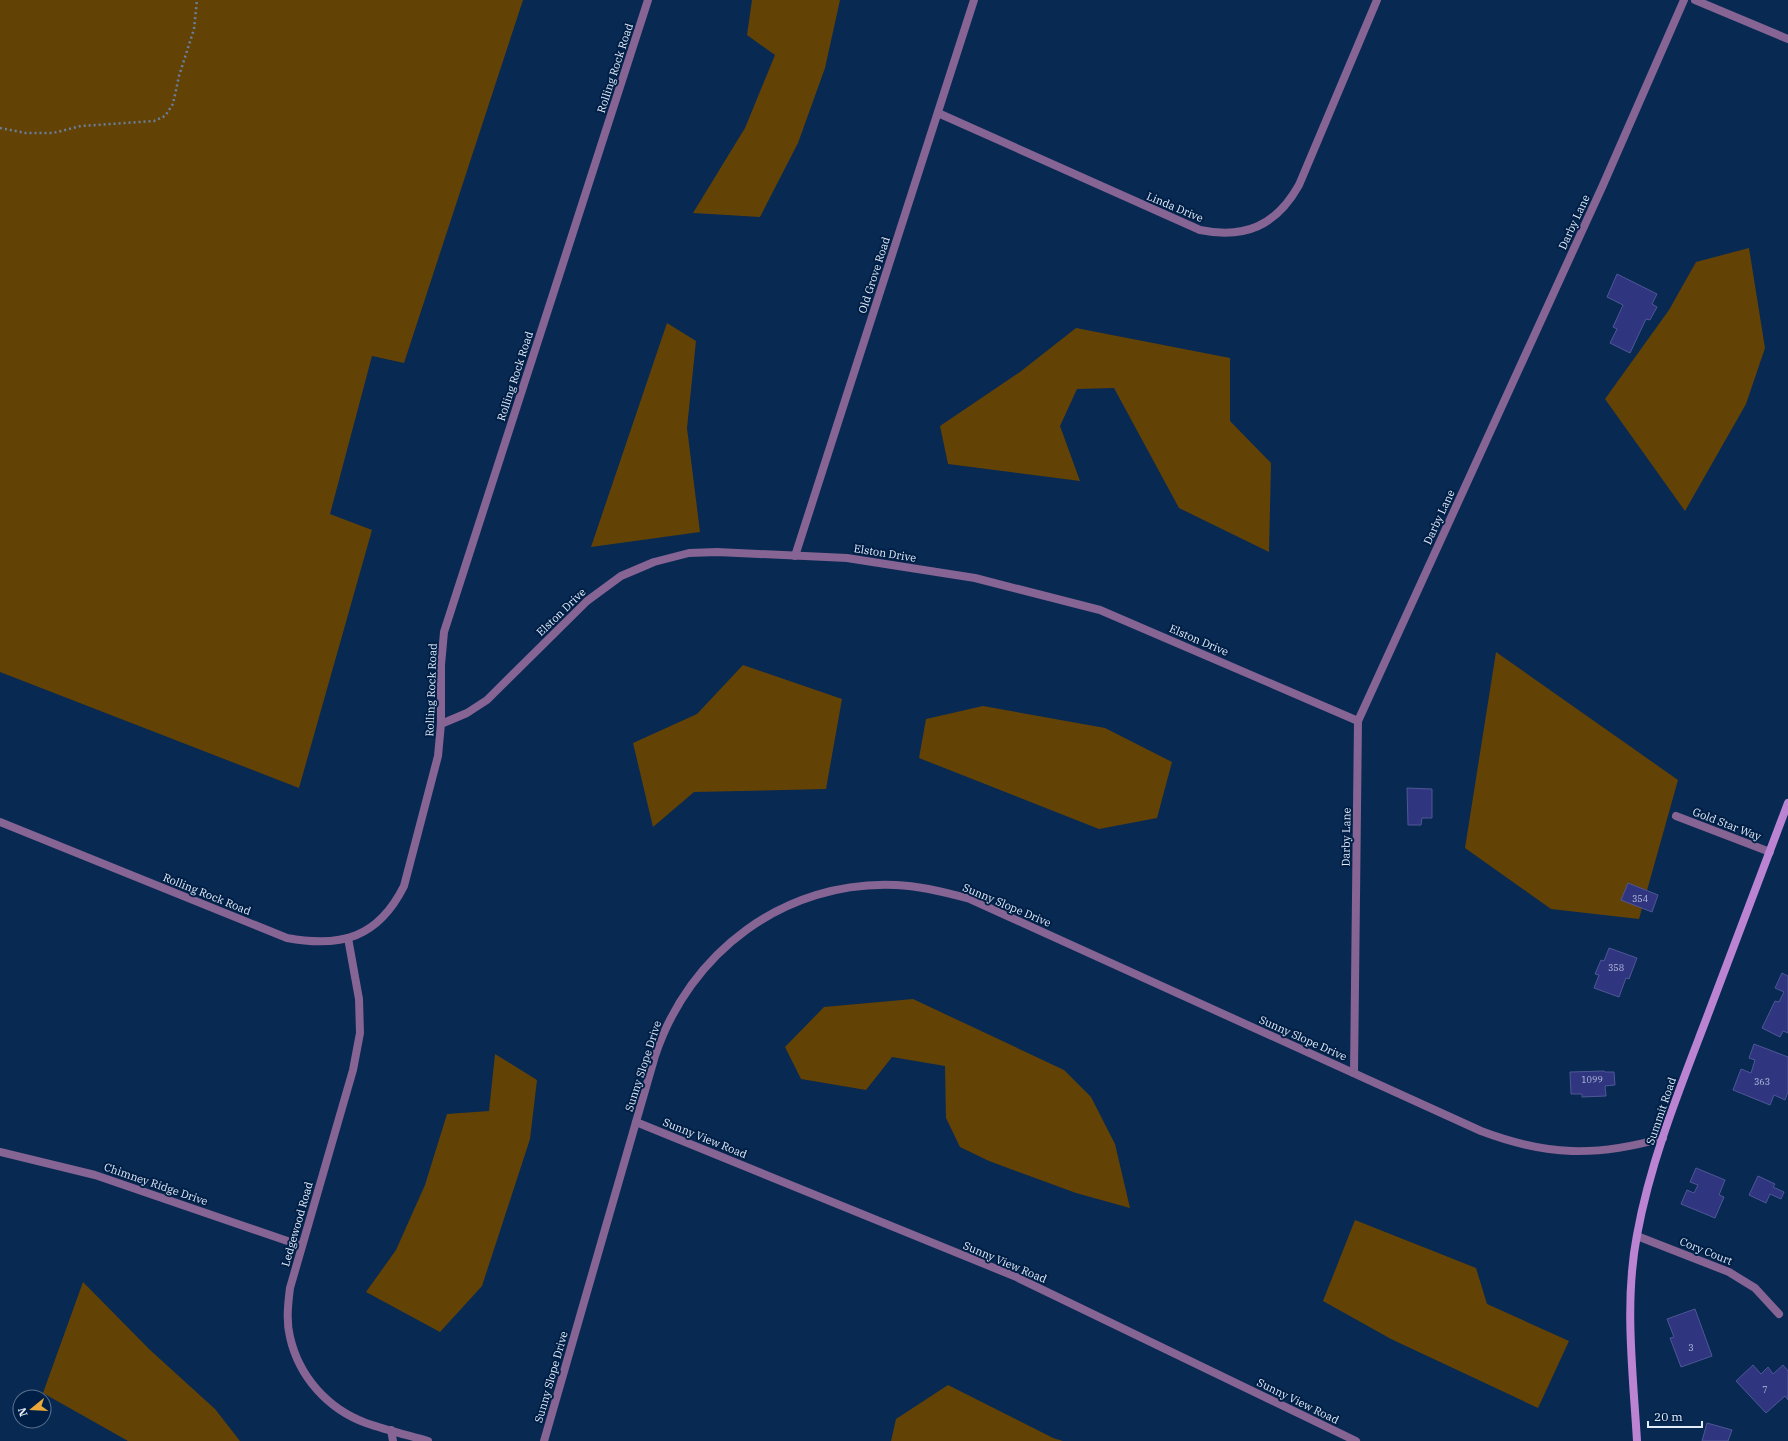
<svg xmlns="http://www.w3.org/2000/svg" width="1788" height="1441" viewBox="0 0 1788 1441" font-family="'IBM Plex Serif',serif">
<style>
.green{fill:#634206}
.building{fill:#303580;stroke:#4e5796}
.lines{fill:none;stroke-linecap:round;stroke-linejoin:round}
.path{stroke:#697f9b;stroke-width:2.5;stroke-dasharray:2 3;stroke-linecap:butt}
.minor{stroke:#866494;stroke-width:8}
.secondary{stroke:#bb84d2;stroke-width:8}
.labels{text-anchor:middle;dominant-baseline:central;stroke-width:4;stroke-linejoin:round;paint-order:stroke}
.number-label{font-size:9px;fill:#b6bedb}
.street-label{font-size:11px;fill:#e3ecf9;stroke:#001f46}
</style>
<rect width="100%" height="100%" fill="#082951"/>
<!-- green -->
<g class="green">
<polygon points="0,0 523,0 404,363 372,356 330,514 372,530 299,788 0,672"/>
<polygon points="752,0 840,0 825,68 798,143 760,217 693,213 745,128 775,55 747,35"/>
<polygon points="1749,248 1765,348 1746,404 1685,511 1605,399 1669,310 1696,262"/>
<polygon points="667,323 696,341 687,428 700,532 591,547"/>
<polygon points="1076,328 1230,358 1230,421 1271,463 1269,552 1179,508 1114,388 1077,389 1060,426 1080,481 948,464 940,426 1020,372"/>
<polygon points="1496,652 1678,780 1639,919 1551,909 1465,848"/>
<polygon points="743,665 842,699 826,789 694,792 653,827 633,743 697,714"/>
<polygon points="983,706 1105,728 1172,762 1157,818 1099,829 919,758 926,719"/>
<polygon points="913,999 1064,1070 1091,1097 1115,1144 1130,1208 1076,1193 989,1161 960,1147 946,1118 945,1066 892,1057 866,1090 801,1079 785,1047 824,1007"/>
<polygon points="495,1054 537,1080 530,1139 482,1286 440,1332 366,1292 396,1250 425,1185 447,1114 489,1111"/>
<polygon points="1355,1220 1476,1268 1487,1304 1569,1341 1538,1408 1391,1339 1323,1301"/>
<polygon points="83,1282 149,1349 215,1409 240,1441 128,1441 43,1393"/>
<polygon points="948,1385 1053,1438 1063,1441 891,1441 896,1419"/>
</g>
<!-- building -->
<g class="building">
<polygon points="1617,274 1657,294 1652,304 1657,307 1650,320 1646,319 1630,353 1610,343 1617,329 1613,327 1623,305 1607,297"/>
<polygon points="1407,788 1432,789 1432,818 1422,818 1421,825 1408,825"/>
<polygon points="1628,883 1658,895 1652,912 1621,900"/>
<polygon points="1609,948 1637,958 1629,979 1626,978 1619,997 1594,988 1599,975 1595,974 1601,960 1604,961"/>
<polygon points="1782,973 1788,976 1788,1033 1783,1031 1780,1037 1762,1028 1775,1001 1779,1002 1784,992 1775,988"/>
<polygon points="1754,1044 1788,1057 1788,1092 1785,1100 1774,1095 1770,1105 1733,1090 1741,1069 1751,1073 1755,1060 1749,1058"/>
<polygon points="1604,1071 1605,1072 1614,1072 1615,1085 1605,1086 1606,1096 1582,1097 1582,1094 1571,1094 1570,1072"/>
<polygon points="1696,1168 1725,1180 1719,1195 1724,1197 1715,1218 1681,1204 1687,1190 1694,1193 1698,1185 1690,1182"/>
<polygon points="1758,1176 1775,1184 1773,1187 1784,1192 1781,1199 1770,1194 1766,1203 1749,1195"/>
<polygon points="1695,1309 1712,1356 1681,1367 1670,1338 1674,1337 1667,1319"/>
<polygon points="1753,1365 1761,1374 1768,1367 1773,1374 1783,1365 1788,1371 1788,1400 1785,1396 1766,1413 1736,1381"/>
<polygon points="1707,1423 1732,1430 1728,1441 1702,1441"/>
</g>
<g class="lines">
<!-- path -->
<polyline class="path" points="0,128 26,133 53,133 81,126 154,121 165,116 173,104 179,76 194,29 197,0"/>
<!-- minor -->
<g class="minor">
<polyline points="1695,0 1788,39"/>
<path d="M938,113l262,117c45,9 76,-4 99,-45l78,-185"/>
<polyline points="795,556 974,0"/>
<polyline points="441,724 467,713 487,700 587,601 621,576 654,562 689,553 717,552 847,558 975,578 1100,610 1358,721"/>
<polyline points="1676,816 1770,852"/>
<path d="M0,822l287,116c54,10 91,0 117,-52l34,-130 3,-32v-59l3,-33 204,-632"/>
<path d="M348,938l11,61 1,34 -7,37 -63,218c-2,16 -4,33 0,49 9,40 38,72 76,86 20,7 41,12 62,18"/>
<polyline points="1354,1073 1358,721 1603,185 1684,0"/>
<polyline points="636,1122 1014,1276 1356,1441"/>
<polyline points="0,1152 95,1175 302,1246"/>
<polyline points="1637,1236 1729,1272 1755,1288 1779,1314"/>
<polyline points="391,1430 393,1441"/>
<path d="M544,1441l111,-385c34,-103 129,-176 241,-171 25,1 49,7 74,14l511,232c66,25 115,26 182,7"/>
</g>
<!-- secondary -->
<path class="secondary" d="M1637,1441c-4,-68 -13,-139 0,-206 13,-72 41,-142 67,-210 28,-74 56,-148 84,-222"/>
</g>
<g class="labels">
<!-- number labels -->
<g class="number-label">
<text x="1640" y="898">354</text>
<text x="1616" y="967">358</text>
<text x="1592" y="1079">1099</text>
<text x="1762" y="1081">363</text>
<text x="1691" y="1347">3</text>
<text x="1765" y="1389">7</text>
</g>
<!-- street labels -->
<g class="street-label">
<text transform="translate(615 68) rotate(-72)">Rolling Rock Road</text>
<text transform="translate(1175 207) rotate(23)">Linda Drive</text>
<text transform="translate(1574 222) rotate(-65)">Darby Lane</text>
<text transform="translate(874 275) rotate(-72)">Old Grove Road</text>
<text transform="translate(515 376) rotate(-72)">Rolling Rock Road</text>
<text transform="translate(1439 517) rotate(-65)">Darby Lane</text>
<text transform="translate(885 553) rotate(9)">Elston Drive</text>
<text transform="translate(561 612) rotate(-44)">Elston Drive</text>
<text transform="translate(1199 640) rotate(23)">Elston Drive</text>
<text transform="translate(431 690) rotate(-88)">Rolling Rock Road</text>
<text transform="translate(1727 824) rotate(21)">Gold Star Way</text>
<text transform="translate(1346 837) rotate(-89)">Darby Lane</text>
<text transform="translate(207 894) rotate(22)">Rolling Rock Road</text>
<text transform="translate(1007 905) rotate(23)">Sunny Slope Drive</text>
<text transform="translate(1303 1038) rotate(24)">Sunny Slope Drive</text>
<text transform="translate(643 1066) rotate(-72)">Sunny Slope Drive</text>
<text transform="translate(1661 1111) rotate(-71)">Summit Road</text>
<text transform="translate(705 1138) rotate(22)">Sunny View Road</text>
<text transform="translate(156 1184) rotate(19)">Chimney Ridge Drive</text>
<text transform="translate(297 1224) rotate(-74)">Ledgewood Road</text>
<text transform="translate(1706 1251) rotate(22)">Cory Court</text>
<text transform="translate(1005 1262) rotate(23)">Sunny View Road</text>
<text transform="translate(551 1377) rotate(-74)">Sunny Slope Drive</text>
<text transform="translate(1298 1401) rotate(26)">Sunny View Road</text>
</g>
</g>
<!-- north arrow -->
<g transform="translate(32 1409) rotate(252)"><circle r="19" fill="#001f46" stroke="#5b718e"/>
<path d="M0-3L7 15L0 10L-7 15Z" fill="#eca93a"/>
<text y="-6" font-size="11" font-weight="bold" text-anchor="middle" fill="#e3ecf9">N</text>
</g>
<!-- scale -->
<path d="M1648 1421v6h54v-6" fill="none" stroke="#e3ecf9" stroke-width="2"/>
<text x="1654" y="1421" font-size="12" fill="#e3ecf9" stroke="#001f46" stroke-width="3" paint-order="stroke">20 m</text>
</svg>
